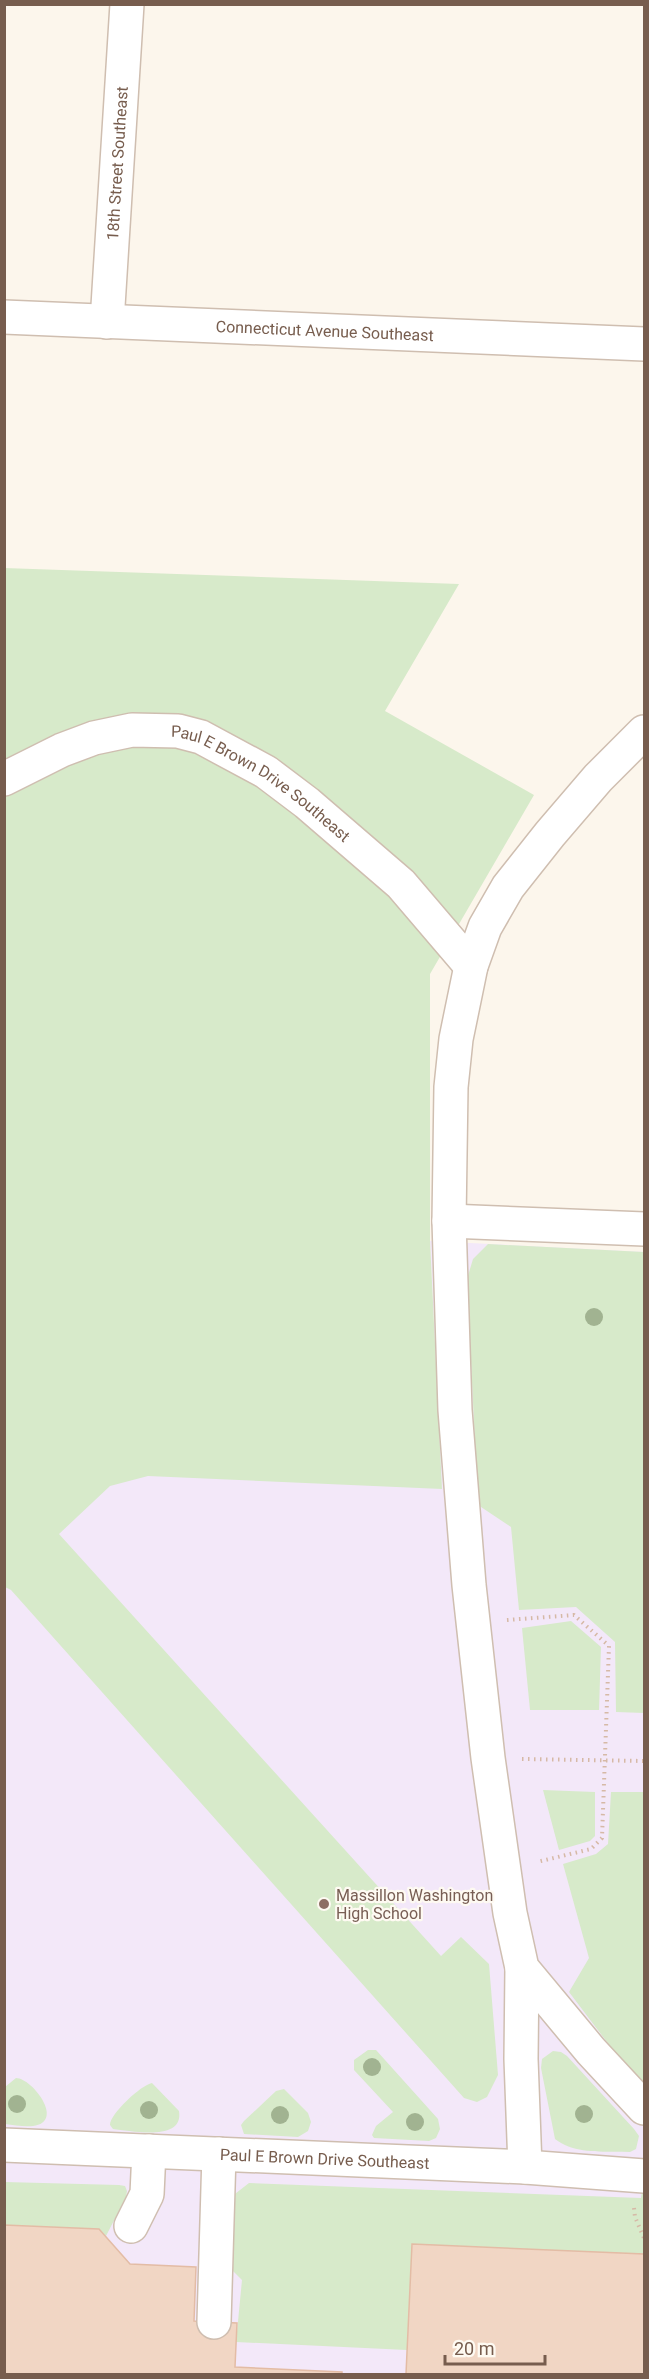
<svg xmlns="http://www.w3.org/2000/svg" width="649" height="2379" viewBox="0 0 649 2379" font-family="Roboto,sans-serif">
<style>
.education{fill:#f3e8f9}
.green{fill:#d7eaca}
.building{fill:#f1d6c4;stroke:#e3bca5;stroke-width:1.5}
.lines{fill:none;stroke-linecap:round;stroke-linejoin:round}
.minor-casing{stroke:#cfbeb0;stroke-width:36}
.path{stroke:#d6b9a6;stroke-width:4;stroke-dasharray:1.5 4.5;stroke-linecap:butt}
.minor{stroke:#fff;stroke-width:33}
.tree{fill:#a1b391}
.education-dot{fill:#8d6e63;stroke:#fefaf2;stroke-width:2}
.labels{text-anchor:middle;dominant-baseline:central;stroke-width:4.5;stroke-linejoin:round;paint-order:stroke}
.street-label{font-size:16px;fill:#775d4e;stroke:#fefaf2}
.education-label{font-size:16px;fill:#785e54;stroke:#fefaf2;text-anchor:start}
</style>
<rect width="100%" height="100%" fill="#fcf6ec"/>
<!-- education -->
<polygon class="education" points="430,1241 644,1252 644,2374 5,2374 5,1421 439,1433"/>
<!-- green -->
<g class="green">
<polygon points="4,568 459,584 385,711 534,795 430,974 430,1241 442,1489 148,1476 110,1486 59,1534 441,1956 461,1937 489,1964 498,2075 487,2097 477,2102 464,2098 11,1590 5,1587"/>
<polygon points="488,1244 644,1252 644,1713 616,1712 615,1642 576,1607 519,1610 511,1527 478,1505 467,1279 473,1259"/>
<polygon points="571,1621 601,1647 599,1710 530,1710 522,1628"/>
<polygon points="543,1790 595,1792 595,1836 590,1841 559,1850"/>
<polygon points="611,1792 644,1792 644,2083 610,2046 569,1992 589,1958 563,1864 596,1854 608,1844"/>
<polygon points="368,2050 376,2050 438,2119 440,2129 436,2138 429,2141 374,2138 372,2135 376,2126 393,2112 354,2070 354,2060"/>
<path d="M553,2051l8,1 6,4 67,73 5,7 -3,13 -6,3c-25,-1 -54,3 -75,-13l-14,-71 1,-9z"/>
<path d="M16,2078c16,0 50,44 17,48 -9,1 -19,-1 -28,-2v-37z"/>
<path d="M152,2083l27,28c5,31 -47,20 -66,18l-3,-4c0,-11 31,-40 42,-42z"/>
<polygon points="284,2089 308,2113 311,2122 308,2131 298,2137 244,2134 241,2125 244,2121 276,2091"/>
<polygon points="5,2182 119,2185 125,2186 127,2191 126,2197 106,2236 99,2229 5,2225"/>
<polygon points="249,2183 641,2198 642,2191 644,2191 644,2254 412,2244 407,2350 236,2342 242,2280 229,2267 231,2197"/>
</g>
<!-- building -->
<g class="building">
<polygon points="4,2225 99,2229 130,2264 196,2267 194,2321 237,2323 235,2367 342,2372 342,2374 4,2374"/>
<polygon points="412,2244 644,2254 644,2374 406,2374"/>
</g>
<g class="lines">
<defs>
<g id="minor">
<path id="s1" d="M4,317l640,27"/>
<path id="s2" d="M107,322l20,-318"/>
<polyline points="644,732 598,778 550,834 508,887 485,927 471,966 456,1039 451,1087 449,1221 455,1410 469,1585 488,1758 510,1913 522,1968 591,2051 644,2108"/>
<path id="s3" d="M4,779l58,-29 32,-12 38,-8 46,1 23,6 65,35 41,31 94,81 70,82"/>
<polyline points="449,1221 644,1229"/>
<polyline points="522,1968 521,2059 525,2167"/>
<path id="s4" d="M4,2145l521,22 119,9"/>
<polyline points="131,2226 147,2194 149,2151"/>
<polyline points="214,2322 219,2154"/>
</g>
</defs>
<!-- minor casing -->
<use href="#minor" class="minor-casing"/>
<!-- path -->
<g class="path">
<polyline points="507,1620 574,1615 609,1646 602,1838 591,1849 537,1862"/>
<polyline points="522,1759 644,1761"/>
<polyline points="634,2208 635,2217 644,2238"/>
</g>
<!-- minor -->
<use href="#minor" class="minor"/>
</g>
<!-- trees -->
<g class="tree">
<circle cx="594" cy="1317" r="9"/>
<circle cx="372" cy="2067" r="9"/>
<circle cx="17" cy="2104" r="9"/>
<circle cx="149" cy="2110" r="9"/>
<circle cx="584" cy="2114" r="9"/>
<circle cx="280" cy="2115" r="9"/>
<circle cx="415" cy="2122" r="9"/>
</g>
<!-- markers -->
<circle class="education-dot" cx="324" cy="1904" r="6"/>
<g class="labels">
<!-- street labels -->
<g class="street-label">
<text stroke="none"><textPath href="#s2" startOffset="159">18th Street Southeast</textPath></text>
<text stroke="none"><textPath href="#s1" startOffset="321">Connecticut Avenue Southeast</textPath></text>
<text stroke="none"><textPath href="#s3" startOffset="282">Paul E Brown Drive Southeast</textPath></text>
<text stroke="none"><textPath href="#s4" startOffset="321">Paul E Brown Drive Southeast</textPath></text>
</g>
<!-- education labels -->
<g class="education-label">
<text x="336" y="1895">Massillon Washington<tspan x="336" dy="18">High School</tspan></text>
</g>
</g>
<!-- border -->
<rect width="649" height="2379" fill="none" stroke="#775d4e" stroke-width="12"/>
<!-- scale -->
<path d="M445 2355v9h100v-9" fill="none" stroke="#775d4e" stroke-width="3"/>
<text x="454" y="2355" font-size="18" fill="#775d4e" stroke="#fefaf2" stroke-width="4.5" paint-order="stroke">20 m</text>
</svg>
